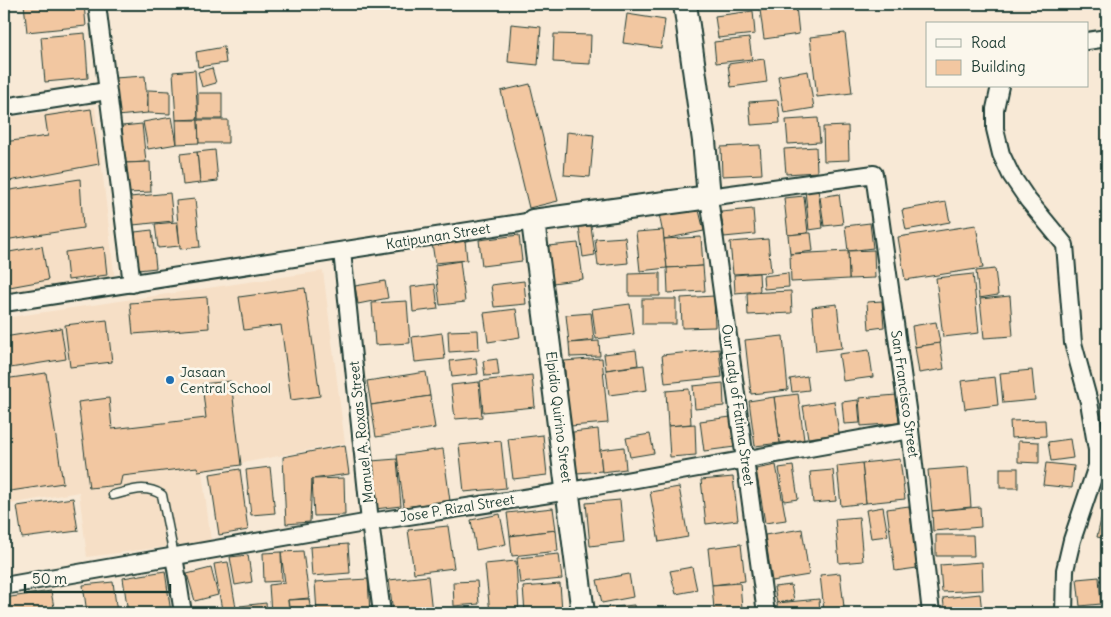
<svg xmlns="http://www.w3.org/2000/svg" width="1111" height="617" viewBox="0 0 1111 617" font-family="Delius,sans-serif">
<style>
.built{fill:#f6dfc6}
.building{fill:#f2c7a1;stroke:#1f3d34}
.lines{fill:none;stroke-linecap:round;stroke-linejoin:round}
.lane-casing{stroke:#1f3d34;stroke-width:11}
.street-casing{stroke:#1f3d34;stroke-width:20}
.secondary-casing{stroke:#1f3d34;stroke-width:26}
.lane{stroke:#fbf7ec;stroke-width:8}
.street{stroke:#fbf7ec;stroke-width:16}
.secondary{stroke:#fbf7ec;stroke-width:22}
.poi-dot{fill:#1f6fb2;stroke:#fbf7ec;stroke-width:2}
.labels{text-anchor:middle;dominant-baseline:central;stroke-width:5;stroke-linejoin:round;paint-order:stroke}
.street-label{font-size:14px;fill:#1f3d34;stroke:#fbf7ec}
.poi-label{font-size:14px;fill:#1f3d34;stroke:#fbf7ec;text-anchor:start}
</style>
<rect width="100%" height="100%" fill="#f8e9d6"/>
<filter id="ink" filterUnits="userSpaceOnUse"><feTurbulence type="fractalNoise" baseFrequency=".02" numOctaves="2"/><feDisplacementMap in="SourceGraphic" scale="10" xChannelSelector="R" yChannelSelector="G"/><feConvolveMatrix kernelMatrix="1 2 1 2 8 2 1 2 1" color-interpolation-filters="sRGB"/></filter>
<g filter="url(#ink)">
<!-- built -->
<g class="built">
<polygon points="95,107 115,281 4,295 4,118"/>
<polygon points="323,271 345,443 202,471 211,541 87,557 79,492 4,505 4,318"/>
</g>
<!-- building -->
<g class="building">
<polygon points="24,4 84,4 86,26 27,32"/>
<polygon points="796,6 799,34 764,39 760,10"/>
<polygon points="753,11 755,34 718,38 715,16"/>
<polygon points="627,14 665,20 661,48 623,43"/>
<polygon points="511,24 541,27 538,65 508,62"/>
<polygon points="85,33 88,78 45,82 41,37"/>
<polygon points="845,33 852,93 817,97 810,37"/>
<polygon points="554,34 591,35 590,64 553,62"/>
<polygon points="749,38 752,59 716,63 714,42"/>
<polygon points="224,47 226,63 198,67 196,52"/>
<polygon points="764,59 767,82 731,87 728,64"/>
<polygon points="212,68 216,83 202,87 198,72"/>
<polygon points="195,70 198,119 176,120 173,72"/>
<polygon points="808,71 814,108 784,113 778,76"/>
<polygon points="145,76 148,113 117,116 114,78"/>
<polygon points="530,84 558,201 529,208 501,91"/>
<polygon points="148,90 170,91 170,114 148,113"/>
<rect x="198" y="93" width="24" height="26"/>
<polygon points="778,100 780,123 751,125 749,102"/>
<polygon points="91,109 99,164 4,182 4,142 48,136 45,116"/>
<polygon points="172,117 177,144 148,149 143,122"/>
<polygon points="818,118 820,142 788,144 786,120"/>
<polygon points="176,120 198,120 199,143 177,144"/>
<polygon points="198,120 228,120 228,143 199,143"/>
<polygon points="142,124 146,162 125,163 122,126"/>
<polygon points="848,126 849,160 824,161 823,127"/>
<polygon points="567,132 594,135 590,177 564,175"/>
<polygon points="760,145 762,174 722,176 721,147"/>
<polygon points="816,147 817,172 786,174 784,149"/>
<polygon points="215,150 218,181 200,183 197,152"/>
<polygon points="197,152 200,183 183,185 180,154"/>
<polygon points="150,162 151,192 127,193 125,163"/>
<polygon points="80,179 83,228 4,240 4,191"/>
<polygon points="818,189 823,228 809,230 805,190"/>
<polygon points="170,193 173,221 133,225 130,197"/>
<polygon points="839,194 843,224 824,226 820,197"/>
<polygon points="804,196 808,233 788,235 784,198"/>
<polygon points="195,199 200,247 180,249 176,201"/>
<polygon points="946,202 950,222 906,230 902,210"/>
<polygon points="698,206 704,231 664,239 659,214"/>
<polygon points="753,209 755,234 724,237 721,212"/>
<polygon points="177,222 180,246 158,248 155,224"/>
<polygon points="870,223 873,248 848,251 845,226"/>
<polygon points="976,225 983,268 905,280 898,237"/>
<polygon points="591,226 595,255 583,257 579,227"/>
<polygon points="152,230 156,268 138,270 135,232"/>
<polygon points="663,230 667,268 640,271 636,232"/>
<polygon points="808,233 811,233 813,251 790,254 788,235"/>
<polygon points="519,235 522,261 482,266 479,240"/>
<polygon points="625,237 628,263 598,266 595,239"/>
<polygon points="701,237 703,266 667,268 664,239"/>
<polygon points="768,239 771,272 733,274 730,242"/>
<polygon points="465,240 467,260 435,263 432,243"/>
<polygon points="578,243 583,279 553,283 548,246"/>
<polygon points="42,246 48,280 4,288 4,253"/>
<polygon points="104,247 107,275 68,280 65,252"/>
<polygon points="874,250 875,278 849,279 848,251"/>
<polygon points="848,251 849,279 791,282 790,254"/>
<polygon points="460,261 465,302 440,305 435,265"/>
<polygon points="703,266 705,291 668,293 667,268"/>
<polygon points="995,269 998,295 979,298 976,271"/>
<polygon points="660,273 660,296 629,296 629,274"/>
<polygon points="759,273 760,291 735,293 734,275"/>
<polygon points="788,273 789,287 764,289 763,276"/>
<polygon points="973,274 979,333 943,337 936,278"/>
<polygon points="385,281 388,298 358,304 355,286"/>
<polygon points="524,281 526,304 494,307 491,285"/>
<polygon points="435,284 438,309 413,312 411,287"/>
<polygon points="305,288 320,396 291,400 281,325 244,330 239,297"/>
<polygon points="791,291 792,313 748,315 747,293"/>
<polygon points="714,296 715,327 682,328 681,298"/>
<polygon points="1010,296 1013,336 984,338 980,299"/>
<polygon points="207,297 209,328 133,334 130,303"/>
<rect x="642" y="299" width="34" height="25"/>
<polygon points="407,301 410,343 375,345 372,303"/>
<polygon points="882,301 884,327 869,329 867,302"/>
<polygon points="630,304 634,334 596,339 592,309"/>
<polygon points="837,304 842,348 816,351 812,307"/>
<polygon points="516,309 520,337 488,342 484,313"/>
<polygon points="591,313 594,340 569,343 566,315"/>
<polygon points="107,320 112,362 70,367 65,325"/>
<polygon points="936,322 940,343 915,347 912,326"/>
<polygon points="61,328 66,359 4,369 4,337"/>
<polygon points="478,330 479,350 449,352 448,331"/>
<polygon points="442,333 445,359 415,362 412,337"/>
<polygon points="783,336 788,390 751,394 745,340"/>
<polygon points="599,341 600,356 570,357 569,343"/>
<polygon points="940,343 944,369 919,373 915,347"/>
<polygon points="719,349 722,377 665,383 662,355"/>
<polygon points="636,350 638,365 606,370 604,354"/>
<polygon points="869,350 873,377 843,381 839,354"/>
<polygon points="476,358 478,374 452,377 450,361"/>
<polygon points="602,358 608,423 570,426 564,361"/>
<polygon points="497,359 499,375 485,376 483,361"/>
<polygon points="644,365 647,390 609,395 606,370"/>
<polygon points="1032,370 1035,400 1003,403 1000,373"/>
<polygon points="426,372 430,396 371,405 367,381"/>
<polygon points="46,373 63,483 4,492 4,379"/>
<polygon points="532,375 535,407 483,412 480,381"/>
<polygon points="807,376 809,390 792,392 790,379"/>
<polygon points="995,377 998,405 965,409 961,381"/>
<polygon points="231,381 241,465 198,471 197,467 122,476 120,485 89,488 78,402 109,398 112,429 206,418 202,384"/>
<polygon points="479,382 482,417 455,419 451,385"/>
<polygon points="723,383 724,406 695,409 693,386"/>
<polygon points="689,389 691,424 668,426 666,391"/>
<polygon points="798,394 804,440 780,443 774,397"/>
<polygon points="897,395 899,423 861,426 859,398"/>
<polygon points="430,396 435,428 376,437 371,405"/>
<polygon points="774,397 780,443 755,446 749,401"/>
<polygon points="858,400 860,423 844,424 842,402"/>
<polygon points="834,401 839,434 808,438 803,406"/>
<polygon points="731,417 735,447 704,451 700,421"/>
<polygon points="1045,420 1046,436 1011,438 1010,421"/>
<polygon points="695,424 696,455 670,457 668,426"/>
<polygon points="598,429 602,471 577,473 573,432"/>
<polygon points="650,434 654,453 630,457 626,438"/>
<polygon points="543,435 547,475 513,479 508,439"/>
<polygon points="1070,439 1073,458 1051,461 1048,442"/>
<polygon points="501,441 506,488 464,492 459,445"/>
<polygon points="1018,441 1039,442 1039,463 1018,462"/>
<polygon points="345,445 349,474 312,479 310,522 286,524 283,457"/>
<polygon points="624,447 626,469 602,472 600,450"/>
<polygon points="443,449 450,501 404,507 397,455"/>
<polygon points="397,459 401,506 375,509 371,461"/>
<polygon points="900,459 905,499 866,503 862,463"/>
<polygon points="862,463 866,503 841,506 837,466"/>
<polygon points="1046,463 1074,466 1072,488 1043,485"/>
<polygon points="776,465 786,520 765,523 756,469"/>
<polygon points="793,466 798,499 784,501 779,468"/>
<polygon points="270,467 275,513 251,515 246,470"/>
<polygon points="968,467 971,507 932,511 928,470"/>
<rect x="1000" y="468" width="18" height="20"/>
<polygon points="240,469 248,530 219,535 210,474"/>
<polygon points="833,470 836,501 813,503 810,472"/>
<polygon points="733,477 738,520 706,524 701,480"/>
<polygon points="344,478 345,515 314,516 312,479"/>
<polygon points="679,487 688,537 659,542 650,492"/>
<polygon points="73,498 78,531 22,538 17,506"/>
<polygon points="620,500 624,542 590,546 586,503"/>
<polygon points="909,506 917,568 895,571 887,509"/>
<polygon points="883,507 888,536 871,538 866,510"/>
<polygon points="980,507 981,527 933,531 932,511"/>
<polygon points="553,508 556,530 510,536 507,513"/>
<polygon points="500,514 506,544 476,550 471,520"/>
<polygon points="1102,515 1107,516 1107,539 1097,537"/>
<polygon points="859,517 863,561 839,563 835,519"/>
<polygon points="448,526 454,568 414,573 408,530"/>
<polygon points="802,529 809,575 772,581 765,535"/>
<polygon points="556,530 558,551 512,556 510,536"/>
<polygon points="936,535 973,535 974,556 936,556"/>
<polygon points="348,544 350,573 312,576 310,547"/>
<polygon points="741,544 745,581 712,585 708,548"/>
<polygon points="303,551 309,598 288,600 289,613 271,613 269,585 285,583 281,552"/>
<polygon points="281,552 282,581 264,582 263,553"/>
<polygon points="559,554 562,579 520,583 517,558"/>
<polygon points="248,555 252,582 235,585 230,557"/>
<polygon points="516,561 519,613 490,613 485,564"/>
<polygon points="228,562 236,608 222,610 214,564"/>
<polygon points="982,562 983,590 942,592 940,565"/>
<polygon points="692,567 697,590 676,594 670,571"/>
<polygon points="211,568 218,595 195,601 187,574"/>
<polygon points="165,571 171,613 128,613 123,578"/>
<polygon points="840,573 844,607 824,610 820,575"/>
<polygon points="629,574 633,597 602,603 597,580"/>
<polygon points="428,576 432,612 393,613 389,580"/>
<polygon points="1099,577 1101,604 1080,606 1077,579"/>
<polygon points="368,579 370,613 317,613 315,582"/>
<polygon points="477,581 479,604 454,606 453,582"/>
<polygon points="113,582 117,613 87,613 83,585"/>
<polygon points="740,583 742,608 714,610 712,585"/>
<polygon points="560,584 562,610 525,613 523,587"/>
<polygon points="791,585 794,600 777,603 774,587"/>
<polygon points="51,591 55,613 7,613 4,598"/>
<polygon points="980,594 982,612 945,613 943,598"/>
<polygon points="309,599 311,613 290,613 288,600"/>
<polygon points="819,599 820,613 778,613 777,603"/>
<polygon points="266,603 267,613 241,613 240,606"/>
<polygon points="634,605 635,613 596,613 596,609"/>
</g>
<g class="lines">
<defs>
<path id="lane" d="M113,495c18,-4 32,-11 49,0l12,61"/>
<g id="street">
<polyline points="97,4 132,284"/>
<polyline points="1087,41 1107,38"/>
<polyline points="1000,86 995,109 995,129 1001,154 1011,175 1028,200 1065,245 1073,343 1089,402 1097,450 1097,466 1072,540 1065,570 1064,613"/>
<polyline points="4,107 107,91"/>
<polyline points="342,251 370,522 382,613"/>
<polyline points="4,303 533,221"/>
<polyline points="174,556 183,613"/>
<polyline points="4,586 370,522 569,491 910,430"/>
<polyline points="766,613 709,197 874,174 910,430 931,613"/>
</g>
<polyline id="secondary" points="583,613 533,221 709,197 704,141 685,4"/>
</defs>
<!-- lane casing -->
<use href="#lane" class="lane-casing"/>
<!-- street casing -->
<use href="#street" class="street-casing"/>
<!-- secondary casing -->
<use href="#secondary" class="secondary-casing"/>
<!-- lane -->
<use href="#lane" class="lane"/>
<!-- street -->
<use href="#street" class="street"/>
<!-- secondary -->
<use href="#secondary" class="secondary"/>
</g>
</g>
<!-- markers -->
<circle class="poi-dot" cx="170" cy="380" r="5"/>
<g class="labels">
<!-- street labels -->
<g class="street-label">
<text transform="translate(438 236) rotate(-9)">Katipunan Street</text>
<text transform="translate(905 394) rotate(82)">San Francisco Street</text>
<text transform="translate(738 405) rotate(82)">Our Lady of Fatima Street</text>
<text transform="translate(559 417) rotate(83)">Elpidio Quirino Street</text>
<text transform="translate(361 432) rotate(-96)">Manuel A. Roxas Street</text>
<text transform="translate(457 508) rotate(-9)">Jose P. Rizal Street</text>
</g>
<!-- poi labels -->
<g class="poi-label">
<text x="180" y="372">Jasaan<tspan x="180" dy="16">Central School</tspan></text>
</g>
</g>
<!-- margin -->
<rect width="1111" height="617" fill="none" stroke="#fbf7ec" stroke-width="20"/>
<rect x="10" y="10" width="1091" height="597" fill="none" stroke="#1f3d34" stroke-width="2" filter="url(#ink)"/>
<!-- legend -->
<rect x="926" y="22" width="162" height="65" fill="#fbf7ec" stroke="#a3ada2"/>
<rect x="936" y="39" width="25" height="8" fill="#fbf7ec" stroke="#a3ada2"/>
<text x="971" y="48" font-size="15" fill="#1f3d34">Road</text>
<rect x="936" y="60" width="25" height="15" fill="#f2c7a1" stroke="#a3ada2"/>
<text x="971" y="72" font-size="15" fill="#1f3d34">Building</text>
<!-- scale -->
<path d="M25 584v8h145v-8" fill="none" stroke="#1f3d34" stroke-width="2.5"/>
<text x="32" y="584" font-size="15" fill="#1f3d34" stroke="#fbf7ec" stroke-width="4" paint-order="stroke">50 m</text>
</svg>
